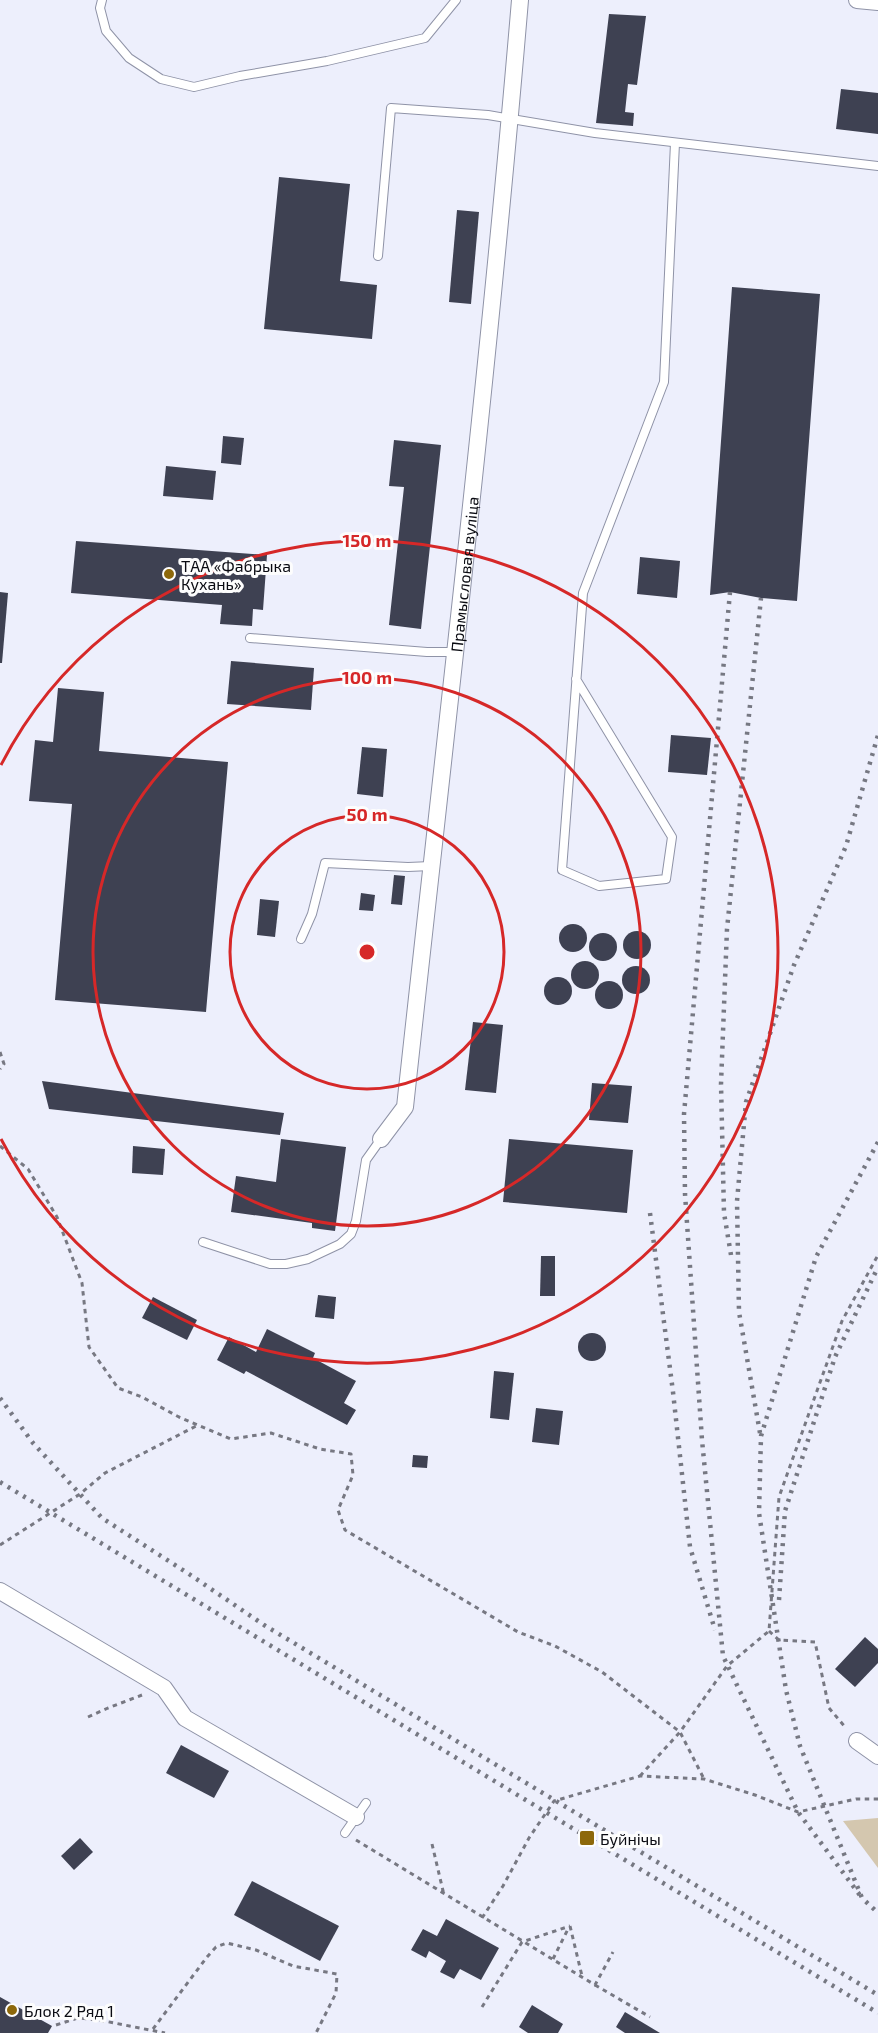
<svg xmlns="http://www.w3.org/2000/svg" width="878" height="2033" viewBox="0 0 878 2033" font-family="'Exo 2',sans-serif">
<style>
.green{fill:#d4c7af}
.building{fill:#3e4152}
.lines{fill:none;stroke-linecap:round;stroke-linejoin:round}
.service-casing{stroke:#8f93a7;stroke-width:10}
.minor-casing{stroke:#8f93a7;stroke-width:18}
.path{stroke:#777882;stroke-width:3;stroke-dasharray:4.5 4.5;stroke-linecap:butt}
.service{stroke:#fff;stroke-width:8}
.minor{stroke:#fff;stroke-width:16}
.rail{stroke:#767882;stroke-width:4.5;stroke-dasharray:3 6;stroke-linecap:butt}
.ring{fill:none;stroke:#d62828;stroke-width:3}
.poi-dot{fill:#8d680a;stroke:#fdfdfd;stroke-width:2}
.labels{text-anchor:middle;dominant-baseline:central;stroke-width:6;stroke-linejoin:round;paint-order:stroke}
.poi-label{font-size:16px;fill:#0a0b12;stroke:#fdfdfd;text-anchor:start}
.street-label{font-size:16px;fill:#0a0b12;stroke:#fdfdfd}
.centre{fill:#d62828;stroke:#fdfdfd;stroke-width:3}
.ring-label{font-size:18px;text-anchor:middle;font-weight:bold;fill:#d62828;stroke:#fdfdfd;stroke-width:6;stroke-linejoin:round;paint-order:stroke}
</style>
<rect width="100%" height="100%" fill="#edeffc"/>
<!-- green -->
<polygon class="green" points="878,1818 878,1868 843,1821"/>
<!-- building -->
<g class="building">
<polygon points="609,14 646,16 637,85 628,84 625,112 634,113 633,126 596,123"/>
<polygon points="841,89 878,93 878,134 836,129"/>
<polygon points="279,177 350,184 340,281 377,285 372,339 264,329"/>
<polygon points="457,210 479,212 471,304 449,302"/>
<polygon points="732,287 820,294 797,601 761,598 730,592 710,595"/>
<polygon points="223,436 244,438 241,465 221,463"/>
<polygon points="394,440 441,445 421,629 389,625 404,487 389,486"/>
<polygon points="166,466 216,471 213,500 163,496"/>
<polygon points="76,541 267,555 263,610 253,609 252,626 220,624 222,605 71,593"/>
<polygon points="640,557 680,561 677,598 637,594"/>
<polygon points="0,592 8,593 2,663 0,663"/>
<polygon points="231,661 314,668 311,710 227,704"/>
<polygon points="58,688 104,692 99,751 228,762 206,1012 55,1000 72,804 29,801 35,740 53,742"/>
<polygon points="671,735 711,738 707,775 668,772"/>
<polygon points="362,747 387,749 383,797 357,794"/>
<polygon points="394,875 405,876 402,905 391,904"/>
<polygon points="361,893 375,895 373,911 359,910"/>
<polygon points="260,899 279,901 275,937 257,935"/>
<circle cx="573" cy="938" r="14"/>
<circle cx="637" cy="945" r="14"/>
<circle cx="603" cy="947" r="14"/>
<circle cx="585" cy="975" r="14"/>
<circle cx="636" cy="980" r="14"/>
<circle cx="558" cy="991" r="14"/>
<circle cx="609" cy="995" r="14"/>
<polygon points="473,1022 503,1025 496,1093 465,1090"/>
<polygon points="42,1081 284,1113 280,1135 49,1109"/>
<polygon points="592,1083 632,1086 628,1123 589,1120"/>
<polygon points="281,1139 346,1147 335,1231 312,1228 312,1223 231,1212 236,1176 276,1182"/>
<polygon points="509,1139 633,1150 627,1213 503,1202"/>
<polygon points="133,1146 165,1149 163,1175 132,1173"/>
<polygon points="541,1256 555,1256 555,1296 540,1296"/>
<polygon points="318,1295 336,1297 334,1319 315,1317"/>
<polygon points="153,1297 197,1320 187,1340 142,1318"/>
<polygon points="267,1329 315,1353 313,1358 356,1381 344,1403 356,1410 347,1425 246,1371 244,1374 217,1360 229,1337 256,1352"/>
<circle cx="592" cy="1347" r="14"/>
<polygon points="494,1371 514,1373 509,1420 490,1418"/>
<polygon points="536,1408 563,1411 559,1445 532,1442"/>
<polygon points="413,1455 428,1456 427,1468 412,1467"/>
<polygon points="865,1637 878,1649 878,1663 855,1687 835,1669"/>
<polygon points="181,1745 229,1771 214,1798 166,1773"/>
<polygon points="80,1838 93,1852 74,1870 61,1856"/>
<polygon points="252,1881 339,1926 320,1961 234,1915"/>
<polygon points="446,1919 499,1948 481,1980 460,1969 454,1979 440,1972 446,1961 429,1951 426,1958 411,1950 423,1929 437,1936"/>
<polygon points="0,1997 52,2026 48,2033 0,2033"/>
<polygon points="532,2005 563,2024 558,2033 528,2033 519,2027"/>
<polygon points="625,2012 660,2033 625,2033 616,2027"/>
</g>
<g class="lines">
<defs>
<g id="service">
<polyline points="102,0 100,8 106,31 129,58 161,79 194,87 240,76 327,61 425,38 456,0"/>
<polyline points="378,256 391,108 488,115 595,133 878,166"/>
<polyline points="250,638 427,652 455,652"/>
<polyline points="576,679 672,837 666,879 599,886 562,870 583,593 664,382 675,143"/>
<polyline points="301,939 312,914 325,863 408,867 431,866"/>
<polyline points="203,1242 270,1264 286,1264 308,1259 340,1244 351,1234 356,1221 366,1160 381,1139"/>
<polyline points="345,1833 366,1803"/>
</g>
<g id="minor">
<polyline points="857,0 878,2"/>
<path id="s1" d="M381,1139l24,-32c40,-369 84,-737 115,-1107"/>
<polyline points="0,1591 164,1688 185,1718 356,1817"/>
<polyline points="857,1741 878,1756"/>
</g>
</defs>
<!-- service casing -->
<use href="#service" class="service-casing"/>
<!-- minor casing -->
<use href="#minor" class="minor-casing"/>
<!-- path -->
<g class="path">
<polyline points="0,1052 4,1064 0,1069"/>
<polyline points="0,1146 28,1169 57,1217 82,1283 89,1347 118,1388 142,1397 179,1417 231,1439 271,1433 320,1449 351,1454 353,1475 338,1510 345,1530 518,1632 555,1646 602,1672 680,1732 704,1779"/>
<polyline points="0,1545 80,1494 105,1473 198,1425"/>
<polyline points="769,1631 779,1640 815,1642 829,1708 846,1728"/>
<polyline points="88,1717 108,1708 142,1695"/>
<polyline points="640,1776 680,1732 727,1666 769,1631 779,1497 842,1321 878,1255"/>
<polyline points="356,1840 595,1985 613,1952"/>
<polyline points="432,1844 444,1895"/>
<polyline points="482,1918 503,1886 529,1838 554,1801 640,1776 704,1779 755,1795 798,1812 856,1799 878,1799"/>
<polyline points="570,1926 582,1976"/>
<polyline points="553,1959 569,1927"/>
<polyline points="595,1985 650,2017"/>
<polyline points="482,2007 522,1942 570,1926"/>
<polyline points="56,2025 78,2018 99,2020 165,2033"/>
<polyline points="153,2029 207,1957 216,1947 227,1943 256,1950 293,1966 337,1974 336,1993 316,2033"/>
</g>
<!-- service -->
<use href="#service" class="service"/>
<!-- minor -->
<use href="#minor" class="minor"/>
<!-- rail -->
<g class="rail">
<polyline points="730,592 684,1114 685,1194 702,1440 723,1656 798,1812 862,1898"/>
<polyline points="878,1142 816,1257 761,1436 759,1513 786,1690 800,1746 862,1898 878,1913"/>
<polyline points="650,1213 673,1392 690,1547 715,1630"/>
<polyline points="731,1255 724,1213 721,1084 727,929 761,598"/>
<polyline points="0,1398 33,1443 102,1518 189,1574 264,1625 878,1995"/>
<polyline points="760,1433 739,1312 737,1201 746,1102 794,965 846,846 878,735"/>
<polyline points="0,1482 878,2013"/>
<polyline points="779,1600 785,1511 835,1357 878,1267"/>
</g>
</g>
<!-- distance rings -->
<g class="ring">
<circle cx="367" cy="952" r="137"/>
<circle cx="367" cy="952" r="274"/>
<path d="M1 765A411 411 0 1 1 1 1139"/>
</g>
<!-- markers -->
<g class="poi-dot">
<circle cx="169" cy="574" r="6"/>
<rect x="579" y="1830" width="16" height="16" rx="3"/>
<circle cx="12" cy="2010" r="6"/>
</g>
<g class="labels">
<!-- poi labels -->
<g class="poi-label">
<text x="181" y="565">ТАА «Фабрыка<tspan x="181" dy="18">Кухань»</tspan></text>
<text x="600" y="1838">Буйнічы</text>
<text x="24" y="2010">Блок 2 Ряд 1</text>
</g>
<!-- street labels -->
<g class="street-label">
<text stroke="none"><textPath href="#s1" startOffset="576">Прамысловая вуліца</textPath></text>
</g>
</g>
<circle cx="367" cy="952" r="9" class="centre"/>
<g class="ring-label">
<text x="367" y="547">150 m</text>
<text x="367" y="684">100 m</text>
<text x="367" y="821">50 m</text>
</g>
</svg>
